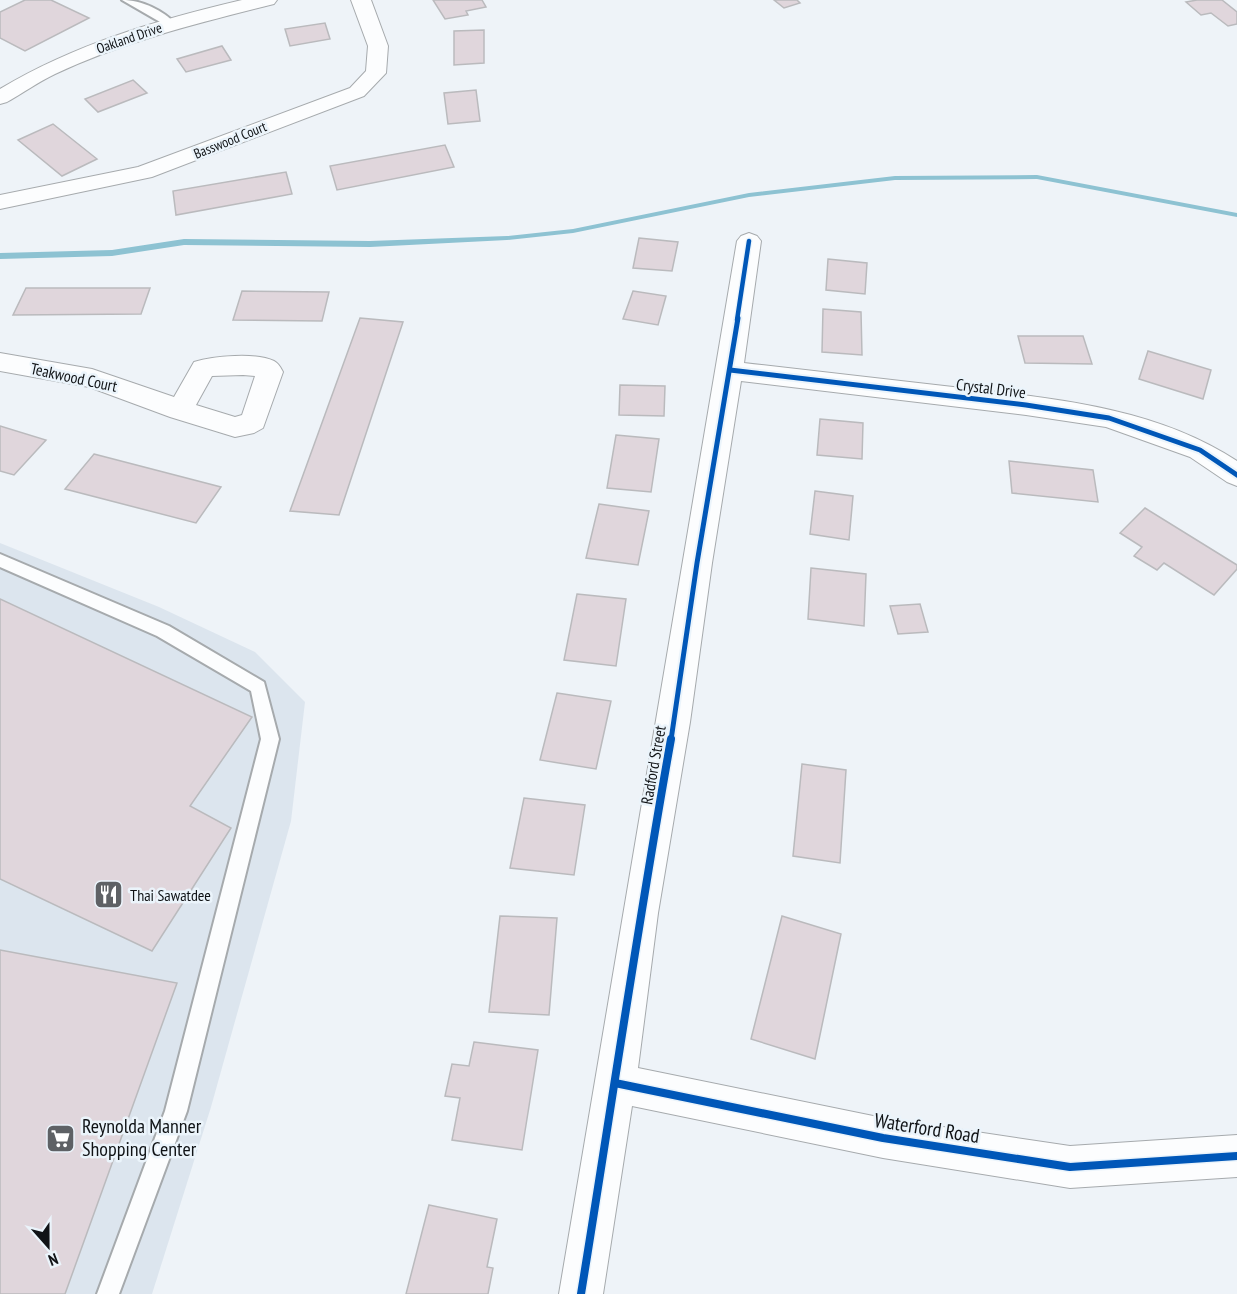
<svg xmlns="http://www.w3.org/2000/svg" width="1237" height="1294" viewBox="0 0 1237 1294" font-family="'PT Sans Narrow',sans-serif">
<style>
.built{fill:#dce5ee}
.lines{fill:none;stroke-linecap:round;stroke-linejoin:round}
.stream{fill:#8dc2d2;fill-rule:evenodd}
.building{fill:#e0d6dc;stroke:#bababd;stroke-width:1.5}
.service-casing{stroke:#a6aaad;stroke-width:4}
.minor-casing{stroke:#a6aaad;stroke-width:2}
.service{fill:#fcfdfe;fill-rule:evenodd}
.minor{fill:#fcfdfe;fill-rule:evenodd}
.cycleway-far2-casing{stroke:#ebf4fb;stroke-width:7}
.cycleway-far1-casing{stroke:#ebf4fb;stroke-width:9}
.cycleway-casing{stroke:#ebf4fb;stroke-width:11}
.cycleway-far2{stroke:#0057b8;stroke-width:4.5}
.cycleway-far1{stroke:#0057b8;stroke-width:5}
.cycleway{stroke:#0057b8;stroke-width:8}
.labels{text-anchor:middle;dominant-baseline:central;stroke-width:5;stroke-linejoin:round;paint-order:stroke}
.far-street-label{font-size:14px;fill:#101316;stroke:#ebf4fb}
.street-label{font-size:16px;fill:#101316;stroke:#ebf4fb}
.poi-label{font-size:16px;fill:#101316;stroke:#ebf4fb;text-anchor:start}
.near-poi-label{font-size:20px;fill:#101316;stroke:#ebf4fb;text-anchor:start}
.near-street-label{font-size:20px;fill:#101316;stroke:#ebf4fb}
</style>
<rect width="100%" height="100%" fill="#eef3f8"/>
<!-- built -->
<polygon class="built" points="0,543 159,607 255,652 305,702 291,821 211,1107 152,1294 0,1294"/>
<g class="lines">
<!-- stream -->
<polygon class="stream" points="1037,175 1237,213 1237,217 1037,179 895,180 749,197 573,233 507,240 370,247 184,245 112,256 0,259 0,253 112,250 184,239 370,241 507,236 573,229 749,193 895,176"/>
</g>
<!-- building -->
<g class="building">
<polygon points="25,0 51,0 89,18 25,51 0,38 0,12"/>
<polygon points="433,0 482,0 486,7 466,11 468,15 445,19"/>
<polygon points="774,0 797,0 800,3 784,8"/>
<polygon points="1197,0 1222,0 1237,12 1237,24 1228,26 1211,13 1201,15 1186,2"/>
<polygon points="325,23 330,39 290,46 285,29"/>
<polygon points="484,30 484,63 454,65 454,31"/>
<polygon points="222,46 231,60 186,72 177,59"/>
<polygon points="133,80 147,93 98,112 85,99"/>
<polygon points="476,90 480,121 448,124 444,93"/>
<polygon points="53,124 97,159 62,176 18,140"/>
<polygon points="445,145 454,167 337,190 330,166"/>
<polygon points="286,172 292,194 176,215 173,191"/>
<polygon points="639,238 678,242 672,271 633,268"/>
<polygon points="828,259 867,263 865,294 826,290"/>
<polygon points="26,288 150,288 141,314 13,315"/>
<polygon points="242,291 329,292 322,321 233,320"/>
<polygon points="633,291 666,296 658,325 623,319"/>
<polygon points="823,309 861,312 862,355 822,352"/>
<polygon points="360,318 403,322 339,515 290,511"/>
<polygon points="1018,336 1083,336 1092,364 1025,363"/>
<polygon points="1148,351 1211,370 1203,399 1139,379"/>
<polygon points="620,385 665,386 664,416 619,415"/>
<polygon points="820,419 863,423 862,459 817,455"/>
<polygon points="0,426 46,440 14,475 0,471"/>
<polygon points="616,435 659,439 651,492 607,488"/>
<polygon points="94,454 221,487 196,523 65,489"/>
<polygon points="1009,461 1093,470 1098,502 1012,493"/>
<polygon points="815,491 853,496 849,540 810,534"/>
<polygon points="599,504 649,511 638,565 586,558"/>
<polygon points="1145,508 1237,565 1237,569 1214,595 1164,563 1157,570 1134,556 1142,547 1120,533"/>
<polygon points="811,568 866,574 864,626 808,619"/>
<polygon points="577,594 626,599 616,666 564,660"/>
<polygon points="0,599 252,717 190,806 231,828 152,951 0,879"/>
<polygon points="920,604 928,632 898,634 890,606"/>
<polygon points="557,693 611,701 596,769 540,760"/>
<polygon points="802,764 846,770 840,863 793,856"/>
<polygon points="524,798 585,805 574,875 510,868"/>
<polygon points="500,916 557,918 549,1015 489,1012"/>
<polygon points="782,916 841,934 815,1059 751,1039"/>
<polygon points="0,950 177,983 65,1294 0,1294"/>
<polygon points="474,1042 538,1050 522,1150 452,1140 460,1098 445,1096 452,1064 469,1066"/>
<polygon points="429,1205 497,1219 487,1267 493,1268 488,1294 406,1294"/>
</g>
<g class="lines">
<defs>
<g id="service">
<path d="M122,0c20,0 40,10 54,24l-9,2z"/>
<polygon points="0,554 169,626 264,682 279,739 187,1111 119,1294 97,1294 165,1111 261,739 251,691 157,636 0,567"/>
</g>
<g id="minor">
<path d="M242,0h35l-3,4c-75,19 -149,37 -219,70 -17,8 -32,19 -48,28l-7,2v-15c75,-45 157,-69 242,-89z"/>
<polygon points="351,0 371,0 388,46 386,73 364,96 152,177 0,209 0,195 138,167 350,88 366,71 368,46"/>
<path d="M749,233l8,3 4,5 -17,122c70,8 139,16 209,24 96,11 201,19 284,74v25l-10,-4 -37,-25 -84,-30 -80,-12 -285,-34 -29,182 -22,159 -32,191 -20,155 245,50 187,28 167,-11v42l-167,11 -187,-30 -251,-52 -29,188h-44l178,-1053 4,-5z"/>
<path d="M0,353l92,16 82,28 20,-35c19,-6 62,-10 80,-1 4,2 7,7 9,11l-20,56 -9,5 -19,4 -65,-20 -81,-30 -89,-16zM243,375l12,1 -13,39 -7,2 -39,-12 16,-29z"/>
</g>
</defs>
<!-- service casing -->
<use href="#service" class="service-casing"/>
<!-- minor casing -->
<use href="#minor" class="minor-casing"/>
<!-- service -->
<use href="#service" class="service"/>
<!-- minor -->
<use href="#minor" class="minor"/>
<defs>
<polyline id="cycleway-far2" points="737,320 749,241"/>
<g id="cycleway-far1">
<polyline points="730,370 1026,405 1109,418 1200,450 1237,475"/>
<polyline points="671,740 697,563 738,318"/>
</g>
<g id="cycleway">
<polyline points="615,1083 883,1138 1070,1167 1237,1156"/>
<path d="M581,1294c30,-185 57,-371 90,-555"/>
</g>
</defs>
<!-- cycleway-far2 casing -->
<use href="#cycleway-far2" class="cycleway-far2-casing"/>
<!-- cycleway-far1 casing -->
<use href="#cycleway-far1" class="cycleway-far1-casing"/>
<!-- cycleway casing -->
<use href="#cycleway" class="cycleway-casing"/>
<!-- cycleway-far2 -->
<use href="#cycleway-far2" class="cycleway-far2"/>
<!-- cycleway-far1 -->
<use href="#cycleway-far1" class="cycleway-far1"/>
<!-- cycleway -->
<use href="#cycleway" class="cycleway"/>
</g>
<!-- icons -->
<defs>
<symbol id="restaurant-square" viewBox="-11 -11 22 22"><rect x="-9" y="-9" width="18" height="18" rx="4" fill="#5e6165" stroke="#ebf4fb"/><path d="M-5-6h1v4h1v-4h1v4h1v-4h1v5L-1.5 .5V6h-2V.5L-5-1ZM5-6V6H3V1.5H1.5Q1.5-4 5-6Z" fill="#fff"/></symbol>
<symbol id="supermarket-square" viewBox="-11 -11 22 22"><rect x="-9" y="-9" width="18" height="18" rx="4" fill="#5e6165" stroke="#ebf4fb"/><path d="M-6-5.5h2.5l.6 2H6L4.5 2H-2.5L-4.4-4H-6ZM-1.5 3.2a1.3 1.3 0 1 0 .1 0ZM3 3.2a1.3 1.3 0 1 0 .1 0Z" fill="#fff"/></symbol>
</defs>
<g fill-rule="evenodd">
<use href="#restaurant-square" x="92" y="878" width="33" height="33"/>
<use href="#supermarket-square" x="44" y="1122" width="33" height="33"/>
</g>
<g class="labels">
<!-- far-street labels -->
<g class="far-street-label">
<text transform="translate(129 38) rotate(-19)">Oakland Drive</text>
<text transform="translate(230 140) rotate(-22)">Basswood Court</text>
</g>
<!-- street labels -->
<g class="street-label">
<text transform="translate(74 377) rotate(12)">Teakwood Court</text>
<text transform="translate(991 388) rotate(7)">Crystal Drive</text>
<text transform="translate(653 765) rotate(-80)">Radford Street</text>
</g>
<!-- poi labels -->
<g class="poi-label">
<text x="130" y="895">Thai Sawatdee</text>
</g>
<!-- near-poi labels -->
<g class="near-poi-label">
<text x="82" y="1126">Reynolda Manner<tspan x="82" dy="23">Shopping Center</tspan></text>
</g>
<!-- near-street labels -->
<g class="near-street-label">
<text transform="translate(927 1128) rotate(9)">Waterford Road</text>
</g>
</g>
<!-- north arrow -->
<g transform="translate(48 1246) rotate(159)" stroke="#ebf4fb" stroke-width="4.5" paint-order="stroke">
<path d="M0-4.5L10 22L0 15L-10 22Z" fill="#101316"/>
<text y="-9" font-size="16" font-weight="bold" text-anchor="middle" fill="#101316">N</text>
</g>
</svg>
